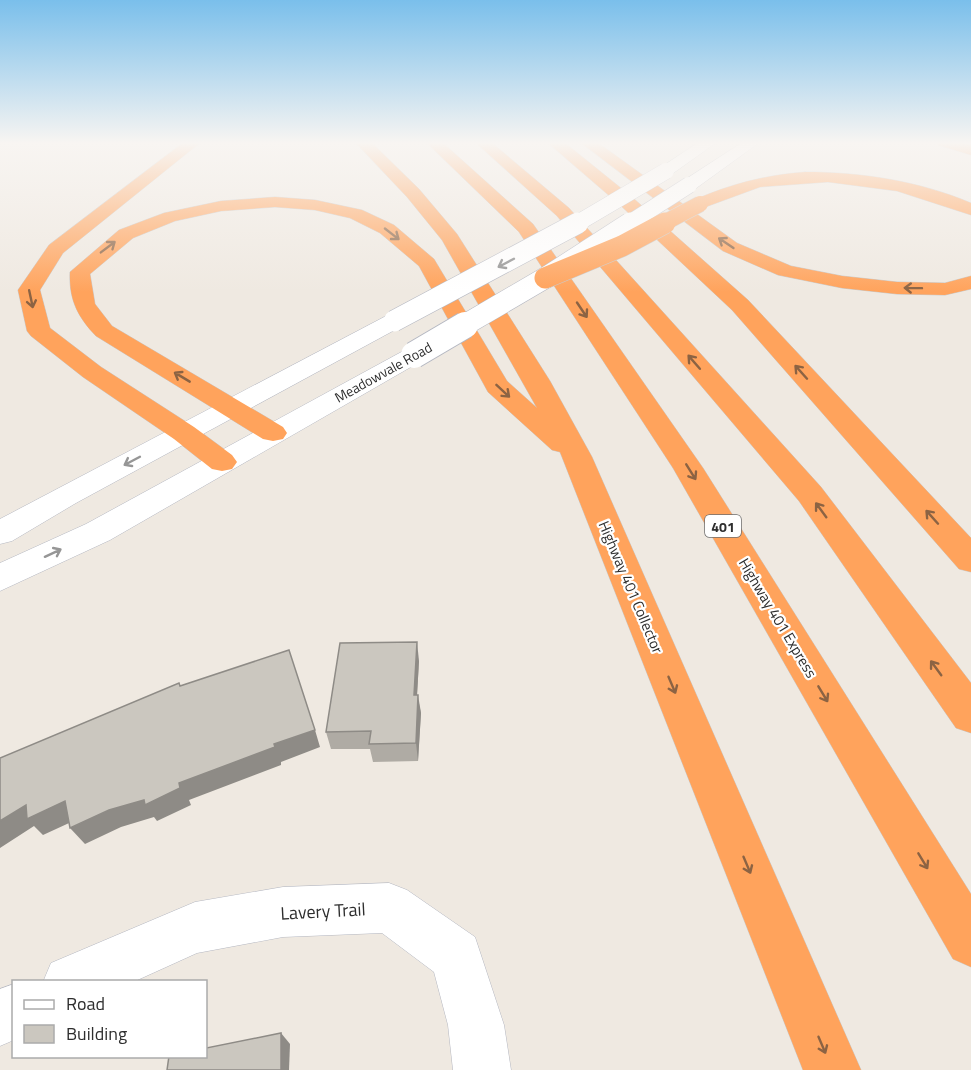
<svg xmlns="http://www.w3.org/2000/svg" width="971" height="1070" viewBox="0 0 971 1070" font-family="'Titillium Web',sans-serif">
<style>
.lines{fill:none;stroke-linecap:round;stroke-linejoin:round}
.street-casing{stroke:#b4b7c1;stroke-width:1}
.secondary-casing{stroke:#b4b7c1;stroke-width:1}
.highway-casing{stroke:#c9c9c9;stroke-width:1}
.street{fill:#fff;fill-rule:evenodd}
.secondary{fill:#fff;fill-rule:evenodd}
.highway{fill:#ffa35c;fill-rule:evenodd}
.secondary-bridge-far2-casing{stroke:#b4b7c1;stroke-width:17;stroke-linecap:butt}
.secondary-bridge-far1-casing{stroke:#b4b7c1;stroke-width:22;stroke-linecap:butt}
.secondary-bridge-casing{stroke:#b4b7c1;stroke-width:28;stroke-linecap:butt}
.highway-bridge-far1-casing{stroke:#c9c9c9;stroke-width:17;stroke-linecap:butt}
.highway-bridge-casing{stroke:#c9c9c9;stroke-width:22;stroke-linecap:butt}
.secondary-bridge-far2{stroke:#fff;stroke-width:16}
.secondary-bridge-far1{stroke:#fff;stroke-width:21}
.secondary-bridge{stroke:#fff;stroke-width:26}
.highway-bridge-far1{stroke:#ffa35c;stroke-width:16}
.highway-bridge{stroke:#ffa35c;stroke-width:21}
.wall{fill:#afaba4}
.shaded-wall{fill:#8e8b86}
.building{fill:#cbc7bf;stroke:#8e8b86;stroke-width:1.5}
.oneway{stroke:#8c6343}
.oneway2{stroke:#969696}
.labels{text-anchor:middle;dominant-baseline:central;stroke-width:4.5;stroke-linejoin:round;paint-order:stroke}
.far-street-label{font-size:14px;fill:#2e2e2e;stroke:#fff}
.shield{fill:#fff;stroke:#6d6d6d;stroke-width:1.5}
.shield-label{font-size:14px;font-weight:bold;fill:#2e2e2e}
.street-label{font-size:15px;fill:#2e2e2e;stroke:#fff}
.near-street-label{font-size:18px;fill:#2e2e2e;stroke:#fff}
</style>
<rect width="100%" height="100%" fill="#efe9e1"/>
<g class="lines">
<defs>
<g id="street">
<polygon points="389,883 407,890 475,937 504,1025 511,1070 453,1070 448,1025 434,972 382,933 283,937 197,953 133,982 43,982 51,963 195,902 283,887"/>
<polygon points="14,984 14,1040 0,1046 0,989"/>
</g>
<g id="secondary">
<polygon points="699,142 717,142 672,174 660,174 658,171 660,168"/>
<polygon points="743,142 760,142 695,189 683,189 681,185 683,181"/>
<polygon points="394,314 402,316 406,321 402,326 76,503 12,541 0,544 0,519 386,316"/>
<polygon points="414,348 423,350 426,355 423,360 110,540 0,591 0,563 86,524 405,350"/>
</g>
<g id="highway">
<polygon points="184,142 201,142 63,253 40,290 50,328 101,367 194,427 232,455 237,462 232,469 222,471 212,469 174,439 83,377 31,336 27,331 18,290 49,245"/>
<path d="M355,142h16l48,47 38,45 93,147 42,76 269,613h-58l-241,-613 -2,-5 -8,-2 -64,-58 -69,-126 -39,-33 -30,-15 -35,-8 -40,-3 -54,4 -46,10 -42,17 -43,36 5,30 17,22 171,101 4,6 -4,6 -10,2 -10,-2 -167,-103c-19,-20 -27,-37 -26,-64l49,-42 45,-17 57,-12 54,-4 40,3 47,10 32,15 40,34 73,122 30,27 -95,-168 -35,-43z"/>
<polygon points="426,142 442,142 533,224 703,468 971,894 971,967 953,959 673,468 519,232"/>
<polygon points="475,142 491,142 569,208 821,487 971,683 971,733 956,728 799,501 557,216"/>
<polygon points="547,142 564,142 632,197 748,300 971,538 971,572 959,569 732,310 620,205"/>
<polygon points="580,142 597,142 737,243 791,266 842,276 897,282 945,283 971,276 971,289 945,295 897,294 842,288 778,275 723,251"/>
<polygon points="936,142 960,142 971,145 971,155 938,145"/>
<path d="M805,172c56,0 114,9 166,31v12l-74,-24 -69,-9 -68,5 -60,22 -6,-1 -3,-4 3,-4c37,-16 71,-25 111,-28z"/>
</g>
</defs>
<!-- street casing -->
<use href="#street" class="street-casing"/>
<!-- secondary casing -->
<use href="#secondary" class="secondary-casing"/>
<!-- highway casing -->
<use href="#highway" class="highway-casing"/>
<!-- street -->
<use href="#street" class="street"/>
<!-- secondary -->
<use href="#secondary" class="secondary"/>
<!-- highway -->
<use href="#highway" class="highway"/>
<defs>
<g id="secondary-bridge-far2">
<polyline points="576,224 666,171"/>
<polyline points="628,224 689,185"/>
</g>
<g id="secondary-bridge-far1">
<polyline points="394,321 578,223"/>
<polyline points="463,326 545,278 630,223"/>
</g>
<polyline id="secondary-bridge" points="414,355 465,325"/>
<polyline id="highway-bridge-far1" points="662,224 700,204"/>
<polyline id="highway-bridge" points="545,278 622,246 665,223"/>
</defs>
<!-- secondary-bridge-far2 casing -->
<use href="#secondary-bridge-far2" class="secondary-bridge-far2-casing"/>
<!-- secondary-bridge-far1 casing -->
<use href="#secondary-bridge-far1" class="secondary-bridge-far1-casing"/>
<!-- secondary-bridge casing -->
<use href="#secondary-bridge" class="secondary-bridge-casing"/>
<!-- highway-bridge-far1 casing -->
<use href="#highway-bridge-far1" class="highway-bridge-far1-casing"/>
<!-- highway-bridge casing -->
<use href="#highway-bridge" class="highway-bridge-casing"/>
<!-- secondary-bridge-far2 -->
<use href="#secondary-bridge-far2" class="secondary-bridge-far2"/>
<!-- secondary-bridge-far1 -->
<use href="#secondary-bridge-far1" class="secondary-bridge-far1"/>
<!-- secondary-bridge -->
<use href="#secondary-bridge" class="secondary-bridge"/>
<!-- highway-bridge-far1 -->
<use href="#highway-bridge-far1" class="highway-bridge-far1"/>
<!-- highway-bridge -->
<use href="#highway-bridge" class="highway-bridge"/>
</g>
<!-- wall -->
<polygon class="wall" points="419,661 417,695 421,713 418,761 373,762 370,749 331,749 326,732"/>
<!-- shaded-wall -->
<g class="shaded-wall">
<polygon points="417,642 419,661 416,713 414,695"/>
<polygon points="418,695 421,713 418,761 416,743"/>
<polygon points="315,730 320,747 281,762 281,765 189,800 191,805 157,821 154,817 121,827 85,844 70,828 109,810 179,783 274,744"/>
<polygon points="65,801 80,818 43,835 34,826 0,848 0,821 26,805"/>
<polygon points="281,1033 290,1044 289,1070 281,1070"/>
</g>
<!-- building -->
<g class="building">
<polygon points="417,642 414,695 418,695 416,743 369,744 371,731 326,732 340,643"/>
<polygon points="289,650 315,730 274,744 275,747 179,783 180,788 145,805 144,800 109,810 70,828 65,801 27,819 26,805 0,821 0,758 179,683 180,686"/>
<polygon points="281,1033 281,1070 167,1070 169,1056 206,1056 206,1048"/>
</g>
<!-- one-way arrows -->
<defs><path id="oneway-shaft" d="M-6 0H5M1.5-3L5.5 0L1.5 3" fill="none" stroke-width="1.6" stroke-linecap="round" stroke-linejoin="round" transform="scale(1.5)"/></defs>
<g class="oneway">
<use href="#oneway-shaft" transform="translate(392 234) rotate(38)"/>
<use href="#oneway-shaft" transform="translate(726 243) rotate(-146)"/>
<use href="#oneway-shaft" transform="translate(108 247) rotate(-37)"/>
<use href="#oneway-shaft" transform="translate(913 288) rotate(-179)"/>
<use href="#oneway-shaft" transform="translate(31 299) rotate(78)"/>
<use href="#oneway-shaft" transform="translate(582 310) rotate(56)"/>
<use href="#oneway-shaft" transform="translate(694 362) rotate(-131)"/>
<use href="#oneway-shaft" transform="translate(801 372) rotate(-132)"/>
<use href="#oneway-shaft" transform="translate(182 377) rotate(-149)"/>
<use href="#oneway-shaft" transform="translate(503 391) rotate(43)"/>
<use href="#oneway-shaft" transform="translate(691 472) rotate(58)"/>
<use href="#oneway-shaft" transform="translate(821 510) rotate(-126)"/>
<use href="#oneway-shaft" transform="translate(932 517) rotate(-132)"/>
<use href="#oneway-shaft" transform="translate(936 668) rotate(-126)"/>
<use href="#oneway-shaft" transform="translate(672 685) rotate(67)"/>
<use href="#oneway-shaft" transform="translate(823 694) rotate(59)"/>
<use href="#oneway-shaft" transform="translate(923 861) rotate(59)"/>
<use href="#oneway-shaft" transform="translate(747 865) rotate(67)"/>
<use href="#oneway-shaft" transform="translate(822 1045) rotate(67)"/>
</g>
<g class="oneway2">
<use href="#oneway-shaft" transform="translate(506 263) rotate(152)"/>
<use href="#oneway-shaft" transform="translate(132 461) rotate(152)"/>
<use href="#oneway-shaft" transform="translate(53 553) rotate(-25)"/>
</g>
<!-- sky -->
<linearGradient id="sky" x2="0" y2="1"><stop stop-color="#7abfeb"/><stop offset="0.49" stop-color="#f8f5f2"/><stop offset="1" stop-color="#f8f5f2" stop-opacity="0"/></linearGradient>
<rect width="971" height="292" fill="url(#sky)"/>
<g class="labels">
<!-- far-street labels -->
<g class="far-street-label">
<text transform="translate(383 372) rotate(-29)">Meadowvale Road</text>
</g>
<!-- shield labels -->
<rect class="shield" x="705" y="515" width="36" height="22" rx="4.5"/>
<g class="shield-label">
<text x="723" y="526">401</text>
</g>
<!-- street labels -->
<g class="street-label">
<text transform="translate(631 587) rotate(67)">Highway 401 Collector</text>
<text transform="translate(778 618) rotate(59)">Highway 401 Express</text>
</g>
<!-- near-street labels -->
<g class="near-street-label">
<text transform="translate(323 911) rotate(-3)">Lavery Trail</text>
</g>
</g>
<!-- legend -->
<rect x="12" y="980" width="195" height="78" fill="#ffffff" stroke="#ababab" stroke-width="1.5"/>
<rect x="24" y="1000" width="30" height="9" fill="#ffffff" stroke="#ababab" stroke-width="1.5"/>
<text x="66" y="1010" font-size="18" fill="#2e2e2e">Road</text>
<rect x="24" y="1025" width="30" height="18" fill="#cbc7bf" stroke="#ababab" stroke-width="1.5"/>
<text x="66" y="1040" font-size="18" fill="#2e2e2e">Building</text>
</svg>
